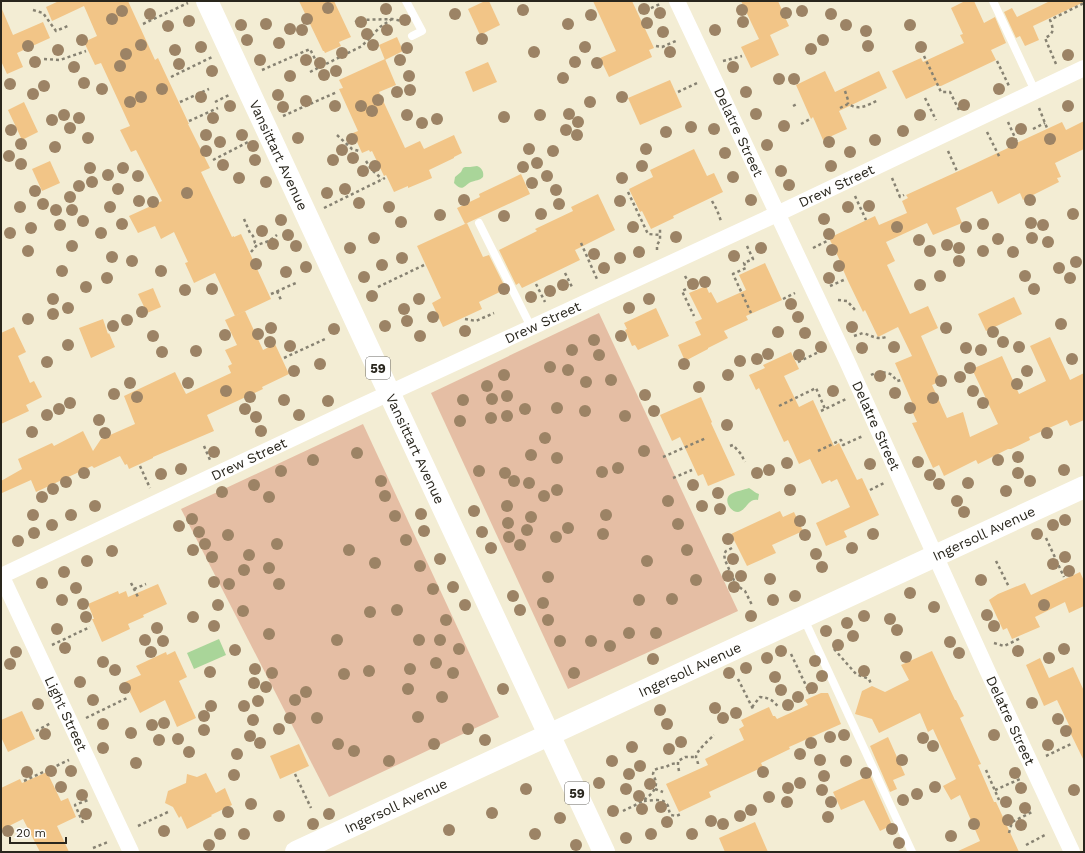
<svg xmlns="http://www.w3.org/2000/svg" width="1085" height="853" viewBox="0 0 1085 853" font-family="'Work Sans',sans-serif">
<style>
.green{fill:#e5bea4}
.water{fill:#a9d599}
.building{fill:#f2c587}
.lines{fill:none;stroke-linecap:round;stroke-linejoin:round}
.path{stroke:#878272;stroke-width:2.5;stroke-dasharray:3 3;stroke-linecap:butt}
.lane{stroke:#fff;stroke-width:8}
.street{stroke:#fff;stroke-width:16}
.secondary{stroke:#fff;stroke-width:22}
.primary{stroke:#fff;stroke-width:22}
.tree{fill:#9c8365}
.labels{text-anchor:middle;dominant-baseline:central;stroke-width:3;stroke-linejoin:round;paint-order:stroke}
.shield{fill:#fff;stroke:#696761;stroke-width:1}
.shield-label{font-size:13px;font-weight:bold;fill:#29261d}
.street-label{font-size:14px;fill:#29261d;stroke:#fff}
</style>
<rect width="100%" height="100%" fill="#f3edd4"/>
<!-- green -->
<g class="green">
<polygon points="599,313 738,611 568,689 431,393"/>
<polygon points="363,424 499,717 329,797 181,509"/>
</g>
<!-- water -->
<g class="water">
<path d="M477,166c5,2 7,6 6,11 -4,4 -7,3 -12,5 -7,3 -8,11 -17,1l1,-6 6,-5 2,-4 2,-1h5z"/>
<path d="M749,488c4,2 6,5 10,6l-1,6c-10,-2 -12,11 -20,12 -9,0 -15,-14 -7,-18 5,-3 13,-4 18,-6z"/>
<polygon points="219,639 226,655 194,669 187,653"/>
</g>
<!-- building -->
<g class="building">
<polygon points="59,1 128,1 155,60 158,58 189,124 188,124 210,168 201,172 232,237 234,236 234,237 241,234 271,299 235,316 215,273 194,283 185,263 188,262 174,232 161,239 155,226 138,233 129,216 162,201 136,150 131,152 120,130 130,126 101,63 95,65 84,42 97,36 84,6 52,21 46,7"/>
<polygon points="299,1 334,1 351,37 339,42 341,46 325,53 324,51 323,51"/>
<polygon points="485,1 489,1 500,25 480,35 468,9"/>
<polygon points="593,1 632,1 654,48 649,50 652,57 609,77 600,58 616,51"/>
<polygon points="741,1 778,1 789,26 770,35 779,55 751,68 741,47 759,39"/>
<polygon points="965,1 974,1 984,23 995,17 1006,43 991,50 996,60 941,86 939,86 938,84 906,99 892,71 921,58 923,62 964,43 960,35 963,34 951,8"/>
<polygon points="1050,1 1084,1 1084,2 1033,26 1039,40 1025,46 1020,36 1016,38 1004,12 1012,8 1017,17"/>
<polygon points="1,7 13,35 43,22 50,38 17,53 23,67 7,74 1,61"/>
<polygon points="397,37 403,51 385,60 379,45"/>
<polygon points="385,59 396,85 379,92 405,148 420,141 424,149 454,135 462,153 454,157 454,158 429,170 432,178 408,188 408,186 394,192 386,175 384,176 372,151 370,152 369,150 362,153 353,133 358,131 339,89 343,88 339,80"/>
<polygon points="488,62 497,82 473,92 465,72"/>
<polygon points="825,71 835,92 879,71 887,88 839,111 847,129 823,140 813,117 811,119 796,85"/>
<polygon points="670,80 682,107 640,125 628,98"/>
<polygon points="24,102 38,132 22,140 8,110"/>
<polygon points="1084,121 1084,149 1055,163 1061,177 1057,178 1059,182 1023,200 1020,193 998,204 992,191 956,208 962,223 933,235 927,223 886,242 895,261 887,265 910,314 928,306 938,328 921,336 941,381 932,385 947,418 963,412 970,437 998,424 972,369 1002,356 1019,394 1046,381 1030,346 1050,337 1070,380 1084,373 1084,420 1070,426 1067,420 1029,437 1030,440 1011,449 1008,449 978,464 976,460 944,476 939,465 933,468 912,423 917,422 912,411 915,409 895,363 912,356 898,327 878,337 865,310 863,312 848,281 841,265 842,265 829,238 875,216 879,225 907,213 902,201 908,198 906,195 974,164 1008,148 1008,147 1062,122 1066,130"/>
<polygon points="694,149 707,176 714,173 723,192 673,216 674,218 651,229 642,211 640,212 629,189 653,177 650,170"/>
<polygon points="50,161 60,183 42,191 32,169"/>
<polygon points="521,174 530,194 465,224 457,208 480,197 479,194"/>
<polygon points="598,194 615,230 575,250 580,260 522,288 519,283 516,285 499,250 537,231 535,229 573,211 571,207"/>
<polygon points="467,223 483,257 489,255 506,289 479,302 482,309 443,327 432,303 441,298 417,246"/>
<polygon points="765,263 782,300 746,316 748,320 724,331 728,338 708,348 708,349 685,361 678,345 701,335 695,322 702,319 689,293 706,286 709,293 711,292 717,303 746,290 739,275"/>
<polygon points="153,288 161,307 147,313 138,294"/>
<polygon points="1014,297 1022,314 986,331 978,314"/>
<polygon points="656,308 669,336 638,350 635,345 632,346 625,330 627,329 624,323"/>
<polygon points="245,311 263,350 275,344 289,374 262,387 263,389 207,415 214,431 153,457 153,458 129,469 127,464 125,465 120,456 94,468 92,466 36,492 31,480 2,493 1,491 1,481 22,469 18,459 52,443 54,446 83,431 93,451 101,439 135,424 124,396 175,372 186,394 231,373 228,366 232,364 225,350 237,345 225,320"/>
<polygon points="103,319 108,334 109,333 115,347 91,358 79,328"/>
<polygon points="14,327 26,352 18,356 30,383 34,381 42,397 26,405 29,411 1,424 1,333"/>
<polygon points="791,352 799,369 784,376 799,407 813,400 834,446 839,443 857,480 862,478 879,515 844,531 847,537 826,546 816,523 850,507 837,479 831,482 830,480 822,484 810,459 799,464 788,440 784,442 759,388 756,390 749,375 765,368 763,365"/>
<polygon points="701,397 712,422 711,423 735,475 708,486 703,474 698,476 680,437 672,441 660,415"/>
<polygon points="780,511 783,517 794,512 803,531 772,545 776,553 747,566 731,534"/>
<polygon points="1080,572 1084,581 1084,606 1069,613 1065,602 1035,617 1040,627 1012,639 1007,628 1003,630 989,600 998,594 1025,583 1031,595"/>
<polygon points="158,584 167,604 143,615 144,617 128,624 130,629 102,642 92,619 94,619 88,604 118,591 119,594 126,591 128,597"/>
<polygon points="175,651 187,677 179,681 196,718 177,727 165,700 140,713 125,682 141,675 136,666 166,652 167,655"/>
<polygon points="932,651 955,700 956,700 964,716 960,718 981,764 978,765 994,802 996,802 1019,852 956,852 980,841 960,795 951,800 943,786 956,779 933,729 928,732 920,713 879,733 872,719 855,714 862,691 872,686 885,692 909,680 901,665"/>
<polygon points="1040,658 1049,678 1073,667 1084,691 1084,761 1067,726 1069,725 1057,700 1044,706 1026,665"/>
<polygon points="821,693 828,693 841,724 789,747 790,749 761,763 763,767 709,792 711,797 679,812 666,784 708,765 705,759 744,740 739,729 744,726 741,720 769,707 773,716 775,716 777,719 808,705 805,700"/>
<polygon points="22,711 35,739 8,752 1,737 1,720"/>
<polygon points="888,737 905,775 893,780 897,789 890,792 870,746"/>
<polygon points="299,744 309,766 280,779 270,756"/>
<polygon points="47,772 61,801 68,798 76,817 57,826 69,852 40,852 23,819 1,830 1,788 20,779 22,783"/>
<polygon points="206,773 216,793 225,788 232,805 211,815 212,816 187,829 181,816 179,818 173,807 165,803 168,791 186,783 187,774 197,777"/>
<polygon points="870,775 892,825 880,831 864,800 841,810 833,792"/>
<polygon points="755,822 768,852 725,852 719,838"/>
</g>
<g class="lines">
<!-- path -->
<g class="path">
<polyline points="33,10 43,13 56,31 70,25"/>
<polyline points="640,13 660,4"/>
<polyline points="355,22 359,20 392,19 402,21"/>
<polyline points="143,24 188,3"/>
<polyline points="656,46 662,47 678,40"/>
<polyline points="924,56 941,92 950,92 959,110"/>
<polyline points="44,59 60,60 86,51"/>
<polyline points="723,61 742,56"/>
<polyline points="997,61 1009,86"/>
<path d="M1056,64l-11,-26c9,-4 9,-9 5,-18l34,-17"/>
<polyline points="262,70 310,49 319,67"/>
<polyline points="310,72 362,46 380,27 392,19"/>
<polyline points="171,77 212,57"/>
<polyline points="845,91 848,100 848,104"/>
<polyline points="678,92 697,83"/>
<polyline points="925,98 936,120"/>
<polyline points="180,102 209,89"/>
<polyline points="215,102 229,95"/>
<polyline points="793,106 797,104"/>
<path d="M840,108l8,-4c12,7 19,1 31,-4"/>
<polyline points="1039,108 1047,128"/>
<polyline points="283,116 337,92"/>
<polyline points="189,121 218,108"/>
<polyline points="1008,122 1017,142"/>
<polyline points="801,124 810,119"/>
<polyline points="1033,129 1045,123"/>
<polyline points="987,132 1000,158"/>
<polyline points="337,135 352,149 359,151"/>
<polyline points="948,151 957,171"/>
<polyline points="213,160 250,141"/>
<polyline points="366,161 371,169 382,179"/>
<polyline points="892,178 900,197 904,195"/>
<polyline points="628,192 648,234 660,235"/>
<polyline points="855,196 866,220"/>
<polyline points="712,201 717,210 721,221"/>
<polyline points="324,208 385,178"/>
<polyline points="244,219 250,233 253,236 255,243 257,245"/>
<polyline points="581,243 597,279"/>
<polyline points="747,246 753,259 744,263 746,268 733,274 751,313"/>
<polyline points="813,248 829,240"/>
<polyline points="657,250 657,245 660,240 660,229"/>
<polyline points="251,252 257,245 269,241 277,235"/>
<polyline points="565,273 573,289"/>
<polyline points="685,276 691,287 682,291 694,316"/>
<polyline points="536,284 545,302"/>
<polyline points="830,286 846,279"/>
<polyline points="378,287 424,265"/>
<polyline points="277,291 281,300"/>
<polyline points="271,294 298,282"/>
<polyline points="783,299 795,293"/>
<polyline points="838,300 847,301 855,310"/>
<polyline points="465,319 476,321 494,313"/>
<path d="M854,336l9,-3c10,3 13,7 23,4"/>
<polyline points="284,358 325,339"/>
<polyline points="798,362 823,350"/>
<path d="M871,375c6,-3 15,-4 21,0 2,2 3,4 5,6l4,-1"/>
<polyline points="779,406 816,388 825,409"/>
<polyline points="821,411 846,399"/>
<polyline points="204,446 210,460"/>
<polyline points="730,446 733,445 741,454 745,462"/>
<polyline points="818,451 841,440 843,445 863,436"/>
<polyline points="663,457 706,438"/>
<polyline points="140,466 150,488"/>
<polyline points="673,478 692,470"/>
<polyline points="870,490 884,483"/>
<polyline points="1046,538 1064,577"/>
<polyline points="732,548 726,551 724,554 725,560 736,585 745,591 752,605"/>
<polyline points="996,561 1009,587"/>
<polyline points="131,583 138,597"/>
<polyline points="134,589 146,584"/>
<polyline points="994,643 1004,646 1021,638"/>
<polyline points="52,645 90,627"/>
<polyline points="834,649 856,674 869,679 871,684"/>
<polyline points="791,654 810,694"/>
<polyline points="738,679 754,711"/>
<path d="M752,707l8,-10c10,1 14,4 19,11"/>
<polyline points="86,718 127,698"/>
<polyline points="36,731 51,723"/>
<polyline points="1046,756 1073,743"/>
<path d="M698,764c0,-2 -2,-5 -2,-7 0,-6 13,-17 18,-22"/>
<polyline points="986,770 999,800"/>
<polyline points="679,771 678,766 678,761 685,757 696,757"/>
<polyline points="295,774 311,808"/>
<polyline points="51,776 54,772 55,766"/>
<polyline points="24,781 69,760"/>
<polyline points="655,789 663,792"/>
<polyline points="995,790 1020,779"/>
<path d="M644,801c8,0 20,-4 24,5 1,4 1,6 3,9l5,1 5,-2"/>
<path d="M623,811c10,-5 33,-14 33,-28 0,-3 -2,-6 -3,-9l1,-4 5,-2 7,-1 5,-3 7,-1"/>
<polyline points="83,823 75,805 88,800"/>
<polyline points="138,826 170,811"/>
<polyline points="1009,833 1012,822 1034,811"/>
<polyline points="1026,845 1045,835"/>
<polyline points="93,848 108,842"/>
</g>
<!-- lane -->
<g class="lane">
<polyline points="406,1 422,31 412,36"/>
<polyline points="993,1 1035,91"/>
<polyline points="479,223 531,327"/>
<polyline points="804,619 912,852"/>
</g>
<!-- street -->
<g class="street">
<path id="s1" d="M677,1l169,358 142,313 84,180"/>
<path id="s2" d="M1,575l130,277"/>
<path id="s3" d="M1,576l356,-168 420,-194 307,-146"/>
</g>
<!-- secondary -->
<path class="secondary" id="s4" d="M296,852l788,-365"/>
<!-- primary -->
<path class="primary" id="s5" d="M207,1l172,370 225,481"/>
</g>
<!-- trees -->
<g class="tree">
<circle cx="328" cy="8" r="6"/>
<circle cx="386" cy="9" r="6"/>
<circle cx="644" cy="9" r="6"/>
<circle cx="523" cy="10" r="6"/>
<circle cx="742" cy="10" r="6"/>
<circle cx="122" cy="11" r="6"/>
<circle cx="802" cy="11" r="6"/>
<circle cx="660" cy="13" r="6"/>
<circle cx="786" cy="13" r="6"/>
<circle cx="150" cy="14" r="6"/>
<circle cx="455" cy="14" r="6"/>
<circle cx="831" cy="14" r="6"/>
<circle cx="591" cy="15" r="6"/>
<circle cx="112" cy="19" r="6"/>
<circle cx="307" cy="19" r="6"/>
<circle cx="405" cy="20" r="6"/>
<circle cx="189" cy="21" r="6"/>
<circle cx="361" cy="22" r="6"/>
<circle cx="743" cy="22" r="6"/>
<circle cx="647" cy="23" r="6"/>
<circle cx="266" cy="24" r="6"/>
<circle cx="568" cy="24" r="6"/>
<circle cx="241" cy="25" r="6"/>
<circle cx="846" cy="25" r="6"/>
<circle cx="910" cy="25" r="6"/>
<circle cx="168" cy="26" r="6"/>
<circle cx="290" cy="29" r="6"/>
<circle cx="302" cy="30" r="6"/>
<circle cx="387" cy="30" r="6"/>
<circle cx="715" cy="30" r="6"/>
<circle cx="866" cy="31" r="6"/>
<circle cx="663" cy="32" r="6"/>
<circle cx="367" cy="34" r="6"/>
<circle cx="482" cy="39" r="6"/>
<circle cx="82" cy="40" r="6"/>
<circle cx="247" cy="40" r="6"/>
<circle cx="823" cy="40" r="6"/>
<circle cx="279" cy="43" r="6"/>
<circle cx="141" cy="45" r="6"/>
<circle cx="373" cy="45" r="6"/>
<circle cx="28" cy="46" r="6"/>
<circle cx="868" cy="46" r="6"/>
<circle cx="201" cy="47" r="6"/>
<circle cx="585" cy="47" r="6"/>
<circle cx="921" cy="47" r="6"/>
<circle cx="407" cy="48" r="6"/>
<circle cx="811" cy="49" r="6"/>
<circle cx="58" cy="50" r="6"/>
<circle cx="175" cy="50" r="6"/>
<circle cx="534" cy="52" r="6"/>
<circle cx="670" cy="52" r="6"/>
<circle cx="342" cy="53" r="6"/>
<circle cx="126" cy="54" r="6"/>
<circle cx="1068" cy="55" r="6"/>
<circle cx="260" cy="60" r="6"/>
<circle cx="306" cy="60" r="6"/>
<circle cx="400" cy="60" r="6"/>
<circle cx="35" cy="62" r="6"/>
<circle cx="575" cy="62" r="6"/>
<circle cx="320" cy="63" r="6"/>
<circle cx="597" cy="63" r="6"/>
<circle cx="179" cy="64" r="6"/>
<circle cx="120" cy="66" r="6"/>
<circle cx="74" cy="67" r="6"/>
<circle cx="733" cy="67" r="6"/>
<circle cx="212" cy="71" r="6"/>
<circle cx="336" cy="71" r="6"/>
<circle cx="324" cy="75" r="6"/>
<circle cx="290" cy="76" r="6"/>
<circle cx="409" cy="76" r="6"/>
<circle cx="563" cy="78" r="6"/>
<circle cx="779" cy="79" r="6"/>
<circle cx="794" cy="79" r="6"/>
<circle cx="84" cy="83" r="6"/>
<circle cx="10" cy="84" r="6"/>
<circle cx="44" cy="86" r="6"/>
<circle cx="102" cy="89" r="6"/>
<circle cx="162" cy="89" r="6"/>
<circle cx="999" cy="89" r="6"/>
<circle cx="410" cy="90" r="6"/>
<circle cx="397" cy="92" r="6"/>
<circle cx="746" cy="92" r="6"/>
<circle cx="33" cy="94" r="6"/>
<circle cx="278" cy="95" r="6"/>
<circle cx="141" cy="97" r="6"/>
<circle cx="201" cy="97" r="6"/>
<circle cx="622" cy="97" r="6"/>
<circle cx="378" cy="100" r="6"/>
<circle cx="306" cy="101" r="6"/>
<circle cx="130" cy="102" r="6"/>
<circle cx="590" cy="102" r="6"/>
<circle cx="964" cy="105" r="6"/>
<circle cx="230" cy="106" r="6"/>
<circle cx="335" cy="106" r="6"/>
<circle cx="361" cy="106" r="6"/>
<circle cx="1068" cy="106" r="6"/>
<circle cx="283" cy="107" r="6"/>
<circle cx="372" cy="111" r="6"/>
<circle cx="569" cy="114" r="6"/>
<circle cx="756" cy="114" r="6"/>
<circle cx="64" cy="115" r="6"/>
<circle cx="407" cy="115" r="6"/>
<circle cx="540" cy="115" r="6"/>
<circle cx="920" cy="115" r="6"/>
<circle cx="504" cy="117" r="6"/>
<circle cx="79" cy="118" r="6"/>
<circle cx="213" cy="118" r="6"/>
<circle cx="437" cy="119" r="6"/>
<circle cx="52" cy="120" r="6"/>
<circle cx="578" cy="122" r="6"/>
<circle cx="422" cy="123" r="6"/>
<circle cx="784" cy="126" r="6"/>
<circle cx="691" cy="127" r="6"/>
<circle cx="70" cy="128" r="6"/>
<circle cx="714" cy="129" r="6"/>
<circle cx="1021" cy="129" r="6"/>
<circle cx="11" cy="130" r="6"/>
<circle cx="566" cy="130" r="6"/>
<circle cx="903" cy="131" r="6"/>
<circle cx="666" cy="132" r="6"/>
<circle cx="206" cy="135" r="6"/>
<circle cx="242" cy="135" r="6"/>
<circle cx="577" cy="135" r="6"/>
<circle cx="88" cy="138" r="6"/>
<circle cx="298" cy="138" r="6"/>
<circle cx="352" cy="139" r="6"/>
<circle cx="1050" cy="139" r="6"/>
<circle cx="875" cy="140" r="6"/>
<circle cx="220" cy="142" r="6"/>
<circle cx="829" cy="142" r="6"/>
<circle cx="1012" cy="143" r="6"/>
<circle cx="21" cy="144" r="6"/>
<circle cx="767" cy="145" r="6"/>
<circle cx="253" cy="146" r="6"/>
<circle cx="55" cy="147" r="6"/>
<circle cx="529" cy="149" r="6"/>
<circle cx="646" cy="149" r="6"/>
<circle cx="342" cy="150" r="6"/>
<circle cx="206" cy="151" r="6"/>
<circle cx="553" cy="151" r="6"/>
<circle cx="850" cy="152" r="6"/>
<circle cx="725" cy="153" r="6"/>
<circle cx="9" cy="156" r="6"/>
<circle cx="353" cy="158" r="6"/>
<circle cx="255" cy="160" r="6"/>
<circle cx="333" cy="160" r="6"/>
<circle cx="537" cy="163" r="6"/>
<circle cx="21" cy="164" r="6"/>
<circle cx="223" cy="165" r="6"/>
<circle cx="375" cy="166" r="6"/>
<circle cx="642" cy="166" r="6"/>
<circle cx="831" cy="166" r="6"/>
<circle cx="523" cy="167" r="6"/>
<circle cx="90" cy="168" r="6"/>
<circle cx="123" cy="168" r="6"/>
<circle cx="363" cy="171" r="6"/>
<circle cx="781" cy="171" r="6"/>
<circle cx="108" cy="175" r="6"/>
<circle cx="138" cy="176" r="6"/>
<circle cx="547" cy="176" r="6"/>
<circle cx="733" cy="177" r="6"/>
<circle cx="239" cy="178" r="6"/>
<circle cx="622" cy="178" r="6"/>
<circle cx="92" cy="182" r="6"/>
<circle cx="266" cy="182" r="6"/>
<circle cx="532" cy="183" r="6"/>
<circle cx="789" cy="185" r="6"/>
<circle cx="79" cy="186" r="6"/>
<circle cx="118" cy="189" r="6"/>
<circle cx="345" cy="189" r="6"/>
<circle cx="556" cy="190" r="6"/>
<circle cx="35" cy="191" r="6"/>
<circle cx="187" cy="193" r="6"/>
<circle cx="327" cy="193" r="6"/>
<circle cx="70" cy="197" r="6"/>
<circle cx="464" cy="200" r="6"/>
<circle cx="751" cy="200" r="6"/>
<circle cx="1030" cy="200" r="6"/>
<circle cx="139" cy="201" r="6"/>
<circle cx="620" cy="201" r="6"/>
<circle cx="153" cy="202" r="6"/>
<circle cx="359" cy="203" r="6"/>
<circle cx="43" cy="204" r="6"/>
<circle cx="559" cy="204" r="6"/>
<circle cx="869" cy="206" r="6"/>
<circle cx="20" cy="207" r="6"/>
<circle cx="110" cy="207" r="6"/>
<circle cx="389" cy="207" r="6"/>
<circle cx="848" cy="207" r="6"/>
<circle cx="56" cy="210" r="6"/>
<circle cx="72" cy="210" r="6"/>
<circle cx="541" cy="214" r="6"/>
<circle cx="1073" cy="214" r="6"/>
<circle cx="440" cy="215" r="6"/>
<circle cx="504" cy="216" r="6"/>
<circle cx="824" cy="219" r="6"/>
<circle cx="281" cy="220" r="6"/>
<circle cx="83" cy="221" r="6"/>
<circle cx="401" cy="222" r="6"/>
<circle cx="1031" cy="223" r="6"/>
<circle cx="122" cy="224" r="6"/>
<circle cx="983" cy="224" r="6"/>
<circle cx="60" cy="225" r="6"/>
<circle cx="1043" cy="225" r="6"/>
<circle cx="633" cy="227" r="6"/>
<circle cx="897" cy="227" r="6"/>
<circle cx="966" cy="227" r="6"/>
<circle cx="31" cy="228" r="6"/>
<circle cx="262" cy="231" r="6"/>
<circle cx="10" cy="233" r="6"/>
<circle cx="101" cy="233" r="6"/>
<circle cx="829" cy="234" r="6"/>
<circle cx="288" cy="235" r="6"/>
<circle cx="676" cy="237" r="6"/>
<circle cx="374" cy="238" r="6"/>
<circle cx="1032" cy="238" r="6"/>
<circle cx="998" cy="239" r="6"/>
<circle cx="919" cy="240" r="6"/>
<circle cx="1048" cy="242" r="6"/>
<circle cx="273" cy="244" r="6"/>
<circle cx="947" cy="245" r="6"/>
<circle cx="72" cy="246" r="6"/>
<circle cx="296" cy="246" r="6"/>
<circle cx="350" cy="248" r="6"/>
<circle cx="761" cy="248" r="6"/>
<circle cx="959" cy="248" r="6"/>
<circle cx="832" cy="250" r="6"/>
<circle cx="28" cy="251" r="6"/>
<circle cx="930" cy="251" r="6"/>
<circle cx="983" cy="251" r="6"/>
<circle cx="639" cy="252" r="6"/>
<circle cx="1013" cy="252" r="6"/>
<circle cx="594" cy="254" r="6"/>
<circle cx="734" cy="256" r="6"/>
<circle cx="112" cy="257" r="6"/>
<circle cx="402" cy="258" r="6"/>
<circle cx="620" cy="258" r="6"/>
<circle cx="132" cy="261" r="6"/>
<circle cx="959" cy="261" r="6"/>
<circle cx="1076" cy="262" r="6"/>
<circle cx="256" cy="264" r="6"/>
<circle cx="382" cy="265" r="6"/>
<circle cx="839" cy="266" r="6"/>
<circle cx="306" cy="267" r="6"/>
<circle cx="604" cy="268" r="6"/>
<circle cx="1059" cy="268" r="6"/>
<circle cx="62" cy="271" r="6"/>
<circle cx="161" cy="271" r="6"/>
<circle cx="286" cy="272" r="6"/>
<circle cx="940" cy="276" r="6"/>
<circle cx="1025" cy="276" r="6"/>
<circle cx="364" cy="277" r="6"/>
<circle cx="107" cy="278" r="6"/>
<circle cx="829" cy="278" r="6"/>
<circle cx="1070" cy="278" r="6"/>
<circle cx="705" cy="282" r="6"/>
<circle cx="693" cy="284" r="6"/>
<circle cx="563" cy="285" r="6"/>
<circle cx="920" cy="285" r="6"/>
<circle cx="86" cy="287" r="6"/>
<circle cx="212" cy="289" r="6"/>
<circle cx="504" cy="289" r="6"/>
<circle cx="1034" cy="289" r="6"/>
<circle cx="185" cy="290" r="6"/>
<circle cx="550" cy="291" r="6"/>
<circle cx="372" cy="296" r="6"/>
<circle cx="531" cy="297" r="6"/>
<circle cx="53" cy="299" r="6"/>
<circle cx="419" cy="299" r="6"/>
<circle cx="649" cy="299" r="6"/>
<circle cx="791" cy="304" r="6"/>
<circle cx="68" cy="308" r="6"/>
<circle cx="629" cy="308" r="6"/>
<circle cx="404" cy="309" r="6"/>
<circle cx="142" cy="312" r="6"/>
<circle cx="53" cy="314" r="6"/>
<circle cx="433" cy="317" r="6"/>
<circle cx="798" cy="317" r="6"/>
<circle cx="28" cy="319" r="6"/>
<circle cx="127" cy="320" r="6"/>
<circle cx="407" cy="321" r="6"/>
<circle cx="1061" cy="324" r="6"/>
<circle cx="113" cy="326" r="6"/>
<circle cx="385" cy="326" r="6"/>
<circle cx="852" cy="327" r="6"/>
<circle cx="271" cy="328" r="6"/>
<circle cx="946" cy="328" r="6"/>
<circle cx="334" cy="329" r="6"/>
<circle cx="465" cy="331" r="6"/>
<circle cx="778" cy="332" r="6"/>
<circle cx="993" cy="332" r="6"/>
<circle cx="805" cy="333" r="6"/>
<circle cx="258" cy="334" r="6"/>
<circle cx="225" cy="335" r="6"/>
<circle cx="153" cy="336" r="6"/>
<circle cx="420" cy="336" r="6"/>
<circle cx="621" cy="336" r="6"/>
<circle cx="594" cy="340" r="6"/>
<circle cx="270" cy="342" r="6"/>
<circle cx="1003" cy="342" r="6"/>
<circle cx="68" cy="345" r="6"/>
<circle cx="290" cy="346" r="6"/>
<circle cx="821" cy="347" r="6"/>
<circle cx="894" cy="347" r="6"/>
<circle cx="1019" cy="347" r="6"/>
<circle cx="862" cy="348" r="6"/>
<circle cx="966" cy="348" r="6"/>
<circle cx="572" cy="350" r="6"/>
<circle cx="981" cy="350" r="6"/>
<circle cx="196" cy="351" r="6"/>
<circle cx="162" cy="352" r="6"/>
<circle cx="768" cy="354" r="6"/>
<circle cx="599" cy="355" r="6"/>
<circle cx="799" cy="355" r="6"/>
<circle cx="757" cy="359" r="6"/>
<circle cx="1072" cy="359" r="6"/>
<circle cx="740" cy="361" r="6"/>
<circle cx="47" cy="362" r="6"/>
<circle cx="320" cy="364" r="6"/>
<circle cx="684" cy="364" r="6"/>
<circle cx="550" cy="367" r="6"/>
<circle cx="970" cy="368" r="6"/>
<circle cx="568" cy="370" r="6"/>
<circle cx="294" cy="371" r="6"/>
<circle cx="1027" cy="371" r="6"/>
<circle cx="504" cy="375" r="6"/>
<circle cx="728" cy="375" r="6"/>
<circle cx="880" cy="376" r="6"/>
<circle cx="960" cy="377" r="6"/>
<circle cx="611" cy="380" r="6"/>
<circle cx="941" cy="381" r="6"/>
<circle cx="586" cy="382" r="6"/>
<circle cx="130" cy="383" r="6"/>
<circle cx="188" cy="383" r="6"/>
<circle cx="1017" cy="384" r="6"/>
<circle cx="487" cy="386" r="6"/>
<circle cx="699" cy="387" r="6"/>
<circle cx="226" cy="391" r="6"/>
<circle cx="833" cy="391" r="6"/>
<circle cx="973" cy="391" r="6"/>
<circle cx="895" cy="393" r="6"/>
<circle cx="114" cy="394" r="6"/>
<circle cx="645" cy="395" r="6"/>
<circle cx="507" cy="396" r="6"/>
<circle cx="137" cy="397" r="6"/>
<circle cx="250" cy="397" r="6"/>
<circle cx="933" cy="398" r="6"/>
<circle cx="492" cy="399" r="6"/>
<circle cx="284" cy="400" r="6"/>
<circle cx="463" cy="400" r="6"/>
<circle cx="328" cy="401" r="6"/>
<circle cx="70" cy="403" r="6"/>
<circle cx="983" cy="403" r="6"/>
<circle cx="557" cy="408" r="6"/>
<circle cx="910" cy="408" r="6"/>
<circle cx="59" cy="409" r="6"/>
<circle cx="245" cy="409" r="6"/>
<circle cx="525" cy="409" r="6"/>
<circle cx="585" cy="411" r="6"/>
<circle cx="654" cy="411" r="6"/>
<circle cx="47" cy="415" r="6"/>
<circle cx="299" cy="415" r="6"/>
<circle cx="507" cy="416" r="6"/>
<circle cx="625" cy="416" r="6"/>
<circle cx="256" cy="417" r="6"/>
<circle cx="491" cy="418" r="6"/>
<circle cx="99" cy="420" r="6"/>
<circle cx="460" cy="421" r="6"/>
<circle cx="727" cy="425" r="6"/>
<circle cx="261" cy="431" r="6"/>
<circle cx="32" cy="432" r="6"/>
<circle cx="105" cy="433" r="6"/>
<circle cx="1047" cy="433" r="6"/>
<circle cx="545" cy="438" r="6"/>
<circle cx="644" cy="451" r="6"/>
<circle cx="214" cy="452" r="6"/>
<circle cx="357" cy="453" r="6"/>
<circle cx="531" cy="455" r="6"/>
<circle cx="1018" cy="457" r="6"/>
<circle cx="557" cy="458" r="6"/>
<circle cx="313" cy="460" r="6"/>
<circle cx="998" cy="460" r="6"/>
<circle cx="918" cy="462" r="6"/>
<circle cx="787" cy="463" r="6"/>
<circle cx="870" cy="464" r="6"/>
<circle cx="618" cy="468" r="6"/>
<circle cx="181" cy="469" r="6"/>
<circle cx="769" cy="470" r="6"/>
<circle cx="1064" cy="470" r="6"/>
<circle cx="281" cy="471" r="6"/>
<circle cx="479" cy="471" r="6"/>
<circle cx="602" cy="472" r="6"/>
<circle cx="84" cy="473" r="6"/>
<circle cx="505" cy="473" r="6"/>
<circle cx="757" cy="473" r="6"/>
<circle cx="1018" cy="473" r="6"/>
<circle cx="161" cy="474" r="6"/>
<circle cx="930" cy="475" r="6"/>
<circle cx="381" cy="481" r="6"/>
<circle cx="514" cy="481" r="6"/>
<circle cx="1030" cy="481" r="6"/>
<circle cx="66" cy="482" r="6"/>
<circle cx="529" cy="483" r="6"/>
<circle cx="968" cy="483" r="6"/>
<circle cx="939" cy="484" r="6"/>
<circle cx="254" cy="485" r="6"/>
<circle cx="693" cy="485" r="6"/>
<circle cx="53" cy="489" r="6"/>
<circle cx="557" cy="490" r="6"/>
<circle cx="790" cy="490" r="6"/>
<circle cx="1006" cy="491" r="6"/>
<circle cx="222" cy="492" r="6"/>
<circle cx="718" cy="493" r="6"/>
<circle cx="385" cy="496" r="6"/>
<circle cx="544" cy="496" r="6"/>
<circle cx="42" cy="497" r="6"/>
<circle cx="269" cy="497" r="6"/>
<circle cx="668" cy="501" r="6"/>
<circle cx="957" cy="501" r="6"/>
<circle cx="95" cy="506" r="6"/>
<circle cx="507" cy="506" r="6"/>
<circle cx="702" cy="506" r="6"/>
<circle cx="720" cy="509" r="6"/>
<circle cx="474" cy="511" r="6"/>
<circle cx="964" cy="512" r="6"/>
<circle cx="421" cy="514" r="6"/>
<circle cx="33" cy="515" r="6"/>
<circle cx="71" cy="515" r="6"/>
<circle cx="606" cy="515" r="6"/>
<circle cx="395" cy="516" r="6"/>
<circle cx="531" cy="517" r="6"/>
<circle cx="192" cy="519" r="6"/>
<circle cx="1065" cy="520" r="6"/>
<circle cx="800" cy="521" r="6"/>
<circle cx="508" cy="523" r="6"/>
<circle cx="678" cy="524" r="6"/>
<circle cx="52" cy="525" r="6"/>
<circle cx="1053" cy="525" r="6"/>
<circle cx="179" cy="526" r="6"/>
<circle cx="568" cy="528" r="6"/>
<circle cx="527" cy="530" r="6"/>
<circle cx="424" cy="531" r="6"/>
<circle cx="199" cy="532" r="6"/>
<circle cx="482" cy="532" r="6"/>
<circle cx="34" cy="533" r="6"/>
<circle cx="603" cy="534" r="6"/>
<circle cx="873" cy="534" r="6"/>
<circle cx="1037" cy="534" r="6"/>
<circle cx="228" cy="535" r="6"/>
<circle cx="805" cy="535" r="6"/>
<circle cx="509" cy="537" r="6"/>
<circle cx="556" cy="537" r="6"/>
<circle cx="728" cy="539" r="6"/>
<circle cx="406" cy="540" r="6"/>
<circle cx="18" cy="541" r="6"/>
<circle cx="205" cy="544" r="6"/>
<circle cx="277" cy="544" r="6"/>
<circle cx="520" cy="545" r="6"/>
<circle cx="491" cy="548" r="6"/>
<circle cx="852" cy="548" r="6"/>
<circle cx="193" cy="550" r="6"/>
<circle cx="349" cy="550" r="6"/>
<circle cx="687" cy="550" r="6"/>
<circle cx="112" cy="551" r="6"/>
<circle cx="816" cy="554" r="6"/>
<circle cx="249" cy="555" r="6"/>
<circle cx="212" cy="557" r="6"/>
<circle cx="1065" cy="557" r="6"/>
<circle cx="440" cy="559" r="6"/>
<circle cx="733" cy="559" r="6"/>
<circle cx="87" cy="561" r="6"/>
<circle cx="647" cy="561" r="6"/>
<circle cx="375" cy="563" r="6"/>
<circle cx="1053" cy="564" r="6"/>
<circle cx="420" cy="566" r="6"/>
<circle cx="822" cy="567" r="6"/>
<circle cx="269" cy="568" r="6"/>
<circle cx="244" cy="570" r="6"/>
<circle cx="1069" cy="571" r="6"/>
<circle cx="64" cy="572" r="6"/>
<circle cx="728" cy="576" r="6"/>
<circle cx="741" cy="576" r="6"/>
<circle cx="548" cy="577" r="6"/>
<circle cx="770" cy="579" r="6"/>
<circle cx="696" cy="580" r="6"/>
<circle cx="981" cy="580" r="6"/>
<circle cx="214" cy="582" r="6"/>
<circle cx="42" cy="583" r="6"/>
<circle cx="229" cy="584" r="6"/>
<circle cx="279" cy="584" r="6"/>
<circle cx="453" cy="587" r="6"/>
<circle cx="734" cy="587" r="6"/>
<circle cx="76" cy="588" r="6"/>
<circle cx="433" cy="589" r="6"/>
<circle cx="910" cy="593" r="6"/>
<circle cx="513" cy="596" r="6"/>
<circle cx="795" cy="596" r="6"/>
<circle cx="672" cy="599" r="6"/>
<circle cx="62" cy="600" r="6"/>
<circle cx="639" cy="600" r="6"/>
<circle cx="773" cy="600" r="6"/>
<circle cx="543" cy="603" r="6"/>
<circle cx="83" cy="604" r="6"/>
<circle cx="218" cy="605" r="6"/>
<circle cx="465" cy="605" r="6"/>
<circle cx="1044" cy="605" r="6"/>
<circle cx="934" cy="607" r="6"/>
<circle cx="397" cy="610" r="6"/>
<circle cx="520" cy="610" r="6"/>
<circle cx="243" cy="611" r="6"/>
<circle cx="370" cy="612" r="6"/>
<circle cx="987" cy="615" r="6"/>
<circle cx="751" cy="616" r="6"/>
<circle cx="864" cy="616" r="6"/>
<circle cx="86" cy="617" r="6"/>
<circle cx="193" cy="617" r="6"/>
<circle cx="890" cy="619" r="6"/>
<circle cx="446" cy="620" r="6"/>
<circle cx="548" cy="620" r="6"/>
<circle cx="847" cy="623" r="6"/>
<circle cx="214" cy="626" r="6"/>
<circle cx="994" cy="626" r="6"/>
<circle cx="157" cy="628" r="6"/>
<circle cx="57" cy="629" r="6"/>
<circle cx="897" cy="630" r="6"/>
<circle cx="826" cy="631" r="6"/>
<circle cx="629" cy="633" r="6"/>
<circle cx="656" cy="633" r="6"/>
<circle cx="269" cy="634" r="6"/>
<circle cx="853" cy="636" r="6"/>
<circle cx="145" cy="640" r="6"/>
<circle cx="337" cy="640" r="6"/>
<circle cx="419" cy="640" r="6"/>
<circle cx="440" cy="640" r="6"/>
<circle cx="163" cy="641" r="6"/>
<circle cx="560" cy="641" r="6"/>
<circle cx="591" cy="641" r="6"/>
<circle cx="950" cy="642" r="6"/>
<circle cx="838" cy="645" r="6"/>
<circle cx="610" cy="646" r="6"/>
<circle cx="65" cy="648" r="6"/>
<circle cx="459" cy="649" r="6"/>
<circle cx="1064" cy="649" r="6"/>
<circle cx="235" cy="650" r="6"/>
<circle cx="781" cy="651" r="6"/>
<circle cx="1018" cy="651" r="6"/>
<circle cx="16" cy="652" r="6"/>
<circle cx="151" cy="652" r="6"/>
<circle cx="959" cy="653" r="6"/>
<circle cx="906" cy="657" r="6"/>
<circle cx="767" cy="658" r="6"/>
<circle cx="1049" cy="658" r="6"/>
<circle cx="653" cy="659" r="6"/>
<circle cx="815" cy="661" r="6"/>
<circle cx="103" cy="662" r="6"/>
<circle cx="436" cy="663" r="6"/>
<circle cx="10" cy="664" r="6"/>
<circle cx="746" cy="668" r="6"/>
<circle cx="255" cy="669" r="6"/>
<circle cx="410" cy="669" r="6"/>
<circle cx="115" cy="670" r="6"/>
<circle cx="369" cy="671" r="6"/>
<circle cx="864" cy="671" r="6"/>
<circle cx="210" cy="672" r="6"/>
<circle cx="272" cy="673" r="6"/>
<circle cx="453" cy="673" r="6"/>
<circle cx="574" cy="673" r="6"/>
<circle cx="729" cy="673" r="6"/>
<circle cx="344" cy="674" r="6"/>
<circle cx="822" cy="676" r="6"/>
<circle cx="775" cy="677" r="6"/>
<circle cx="80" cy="682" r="6"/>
<circle cx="254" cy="683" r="6"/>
<circle cx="266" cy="687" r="6"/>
<circle cx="125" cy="688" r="6"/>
<circle cx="812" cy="688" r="6"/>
<circle cx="408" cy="689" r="6"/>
<circle cx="503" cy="689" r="6"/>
<circle cx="781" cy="690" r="6"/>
<circle cx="306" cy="692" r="6"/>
<circle cx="442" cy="697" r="6"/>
<circle cx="798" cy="697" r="6"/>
<circle cx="93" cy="700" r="6"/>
<circle cx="295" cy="700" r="6"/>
<circle cx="258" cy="701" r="6"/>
<circle cx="1032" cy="703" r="6"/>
<circle cx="38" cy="704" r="6"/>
<circle cx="788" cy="705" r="6"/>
<circle cx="211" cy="706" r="6"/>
<circle cx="244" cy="706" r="6"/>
<circle cx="715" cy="708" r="6"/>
<circle cx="660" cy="710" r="6"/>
<circle cx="736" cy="713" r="6"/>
<circle cx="204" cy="716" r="6"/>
<circle cx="418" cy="717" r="6"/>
<circle cx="290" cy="718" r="6"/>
<circle cx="317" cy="718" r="6"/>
<circle cx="723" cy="718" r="6"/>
<circle cx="1058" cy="719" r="6"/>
<circle cx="253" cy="720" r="6"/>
<circle cx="164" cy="723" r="6"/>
<circle cx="103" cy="724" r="6"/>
<circle cx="667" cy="724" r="6"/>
<circle cx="152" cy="725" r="6"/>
<circle cx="279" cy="729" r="6"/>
<circle cx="468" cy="729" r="6"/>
<circle cx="204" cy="730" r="6"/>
<circle cx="1066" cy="731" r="6"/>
<circle cx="131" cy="733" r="6"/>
<circle cx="45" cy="734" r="6"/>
<circle cx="844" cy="735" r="6"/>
<circle cx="994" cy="735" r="6"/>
<circle cx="250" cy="736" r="6"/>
<circle cx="830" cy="737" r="6"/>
<circle cx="923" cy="738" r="6"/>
<circle cx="178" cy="739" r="6"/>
<circle cx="159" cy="740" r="6"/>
<circle cx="485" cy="740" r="6"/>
<circle cx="681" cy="742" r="6"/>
<circle cx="260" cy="743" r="6"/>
<circle cx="811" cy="743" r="6"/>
<circle cx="338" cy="744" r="6"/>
<circle cx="434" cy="744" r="6"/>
<circle cx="1048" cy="745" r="6"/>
<circle cx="933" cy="746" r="6"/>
<circle cx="632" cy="747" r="6"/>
<circle cx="103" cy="748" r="6"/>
<circle cx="669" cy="749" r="6"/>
<circle cx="354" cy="751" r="6"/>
<circle cx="189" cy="752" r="6"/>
<circle cx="237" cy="754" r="6"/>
<circle cx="800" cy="754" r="6"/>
<circle cx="820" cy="760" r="6"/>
<circle cx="902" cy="760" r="6"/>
<circle cx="389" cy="761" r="6"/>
<circle cx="612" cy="761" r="6"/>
<circle cx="846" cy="761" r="6"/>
<circle cx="136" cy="763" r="6"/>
<circle cx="640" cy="766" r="6"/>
<circle cx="51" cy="771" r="6"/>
<circle cx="71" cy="771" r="6"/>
<circle cx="27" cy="772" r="6"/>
<circle cx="763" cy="772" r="6"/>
<circle cx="866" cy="773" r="6"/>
<circle cx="1015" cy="773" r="6"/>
<circle cx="629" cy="774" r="6"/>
<circle cx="234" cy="775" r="6"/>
<circle cx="824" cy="776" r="6"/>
<circle cx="599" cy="783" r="6"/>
<circle cx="800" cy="783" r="6"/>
<circle cx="650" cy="784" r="6"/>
<circle cx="61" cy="787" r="6"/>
<circle cx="935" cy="787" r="6"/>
<circle cx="788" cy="788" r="6"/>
<circle cx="1021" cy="788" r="6"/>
<circle cx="526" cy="789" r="6"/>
<circle cx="626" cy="789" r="6"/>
<circle cx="822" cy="790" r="6"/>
<circle cx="1074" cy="790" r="6"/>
<circle cx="917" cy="794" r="6"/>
<circle cx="82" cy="795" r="6"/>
<circle cx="639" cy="796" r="6"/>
<circle cx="769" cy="797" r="6"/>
<circle cx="903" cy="800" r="6"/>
<circle cx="787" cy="802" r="6"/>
<circle cx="831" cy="802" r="6"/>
<circle cx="1006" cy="802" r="6"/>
<circle cx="251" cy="804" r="6"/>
<circle cx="661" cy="807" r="6"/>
<circle cx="1025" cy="808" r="6"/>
<circle cx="642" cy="809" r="6"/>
<circle cx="751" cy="810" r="6"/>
<circle cx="613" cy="811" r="6"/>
<circle cx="228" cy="812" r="6"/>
<circle cx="492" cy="813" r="6"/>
<circle cx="86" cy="814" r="6"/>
<circle cx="329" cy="814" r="6"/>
<circle cx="279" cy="816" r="6"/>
<circle cx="740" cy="816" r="6"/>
<circle cx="828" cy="817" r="6"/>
<circle cx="560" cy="818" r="6"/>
<circle cx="1008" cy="820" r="6"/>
<circle cx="711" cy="821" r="6"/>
<circle cx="667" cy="822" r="6"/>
<circle cx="313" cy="824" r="6"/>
<circle cx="723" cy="824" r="6"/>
<circle cx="974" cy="824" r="6"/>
<circle cx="1021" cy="825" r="6"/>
<circle cx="892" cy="829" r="6"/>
<circle cx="449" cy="830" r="6"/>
<circle cx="8" cy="831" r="6"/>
<circle cx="164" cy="831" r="6"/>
<circle cx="220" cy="834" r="6"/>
<circle cx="244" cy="834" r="6"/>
<circle cx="535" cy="834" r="6"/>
<circle cx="651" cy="834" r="6"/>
<circle cx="692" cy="834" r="6"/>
<circle cx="951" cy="836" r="6"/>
<circle cx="626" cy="838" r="6"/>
<circle cx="899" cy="843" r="6"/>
<circle cx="209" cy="845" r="6"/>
<circle cx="576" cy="845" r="6"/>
</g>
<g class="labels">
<!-- shield labels -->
<g class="shield">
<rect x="366" y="357" width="24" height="22" rx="3"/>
<rect x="565" y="782" width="24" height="22" rx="3"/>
</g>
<g class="shield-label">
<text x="378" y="368">59</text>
<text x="577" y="793">59</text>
</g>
<!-- street labels -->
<g class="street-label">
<text stroke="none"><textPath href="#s1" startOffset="145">Delatre Street</textPath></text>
<text stroke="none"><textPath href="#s5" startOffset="170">Vansittart Avenue</textPath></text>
<text stroke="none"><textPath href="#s3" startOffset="922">Drew Street</textPath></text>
<text stroke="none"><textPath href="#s3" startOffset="598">Drew Street</textPath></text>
<text stroke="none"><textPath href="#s1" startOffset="469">Delatre Street</textPath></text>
<text stroke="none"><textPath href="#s5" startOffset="494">Vansittart Avenue</textPath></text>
<text stroke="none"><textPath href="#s3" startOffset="274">Drew Street</textPath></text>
<text stroke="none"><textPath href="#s4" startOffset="758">Ingersoll Avenue</textPath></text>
<text stroke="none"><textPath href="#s4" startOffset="434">Ingersoll Avenue</textPath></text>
<text stroke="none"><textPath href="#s2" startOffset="153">Light Street</textPath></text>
<text stroke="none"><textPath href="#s1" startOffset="793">Delatre Street</textPath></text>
<text stroke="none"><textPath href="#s4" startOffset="110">Ingersoll Avenue</textPath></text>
</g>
</g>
<!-- border -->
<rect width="1085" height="853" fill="none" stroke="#29261d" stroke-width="4"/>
<!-- scale -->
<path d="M10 837v6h56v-6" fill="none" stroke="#29261d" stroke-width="2"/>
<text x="16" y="837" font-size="12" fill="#29261d" stroke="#ffffff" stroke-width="3" paint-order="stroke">20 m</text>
</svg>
